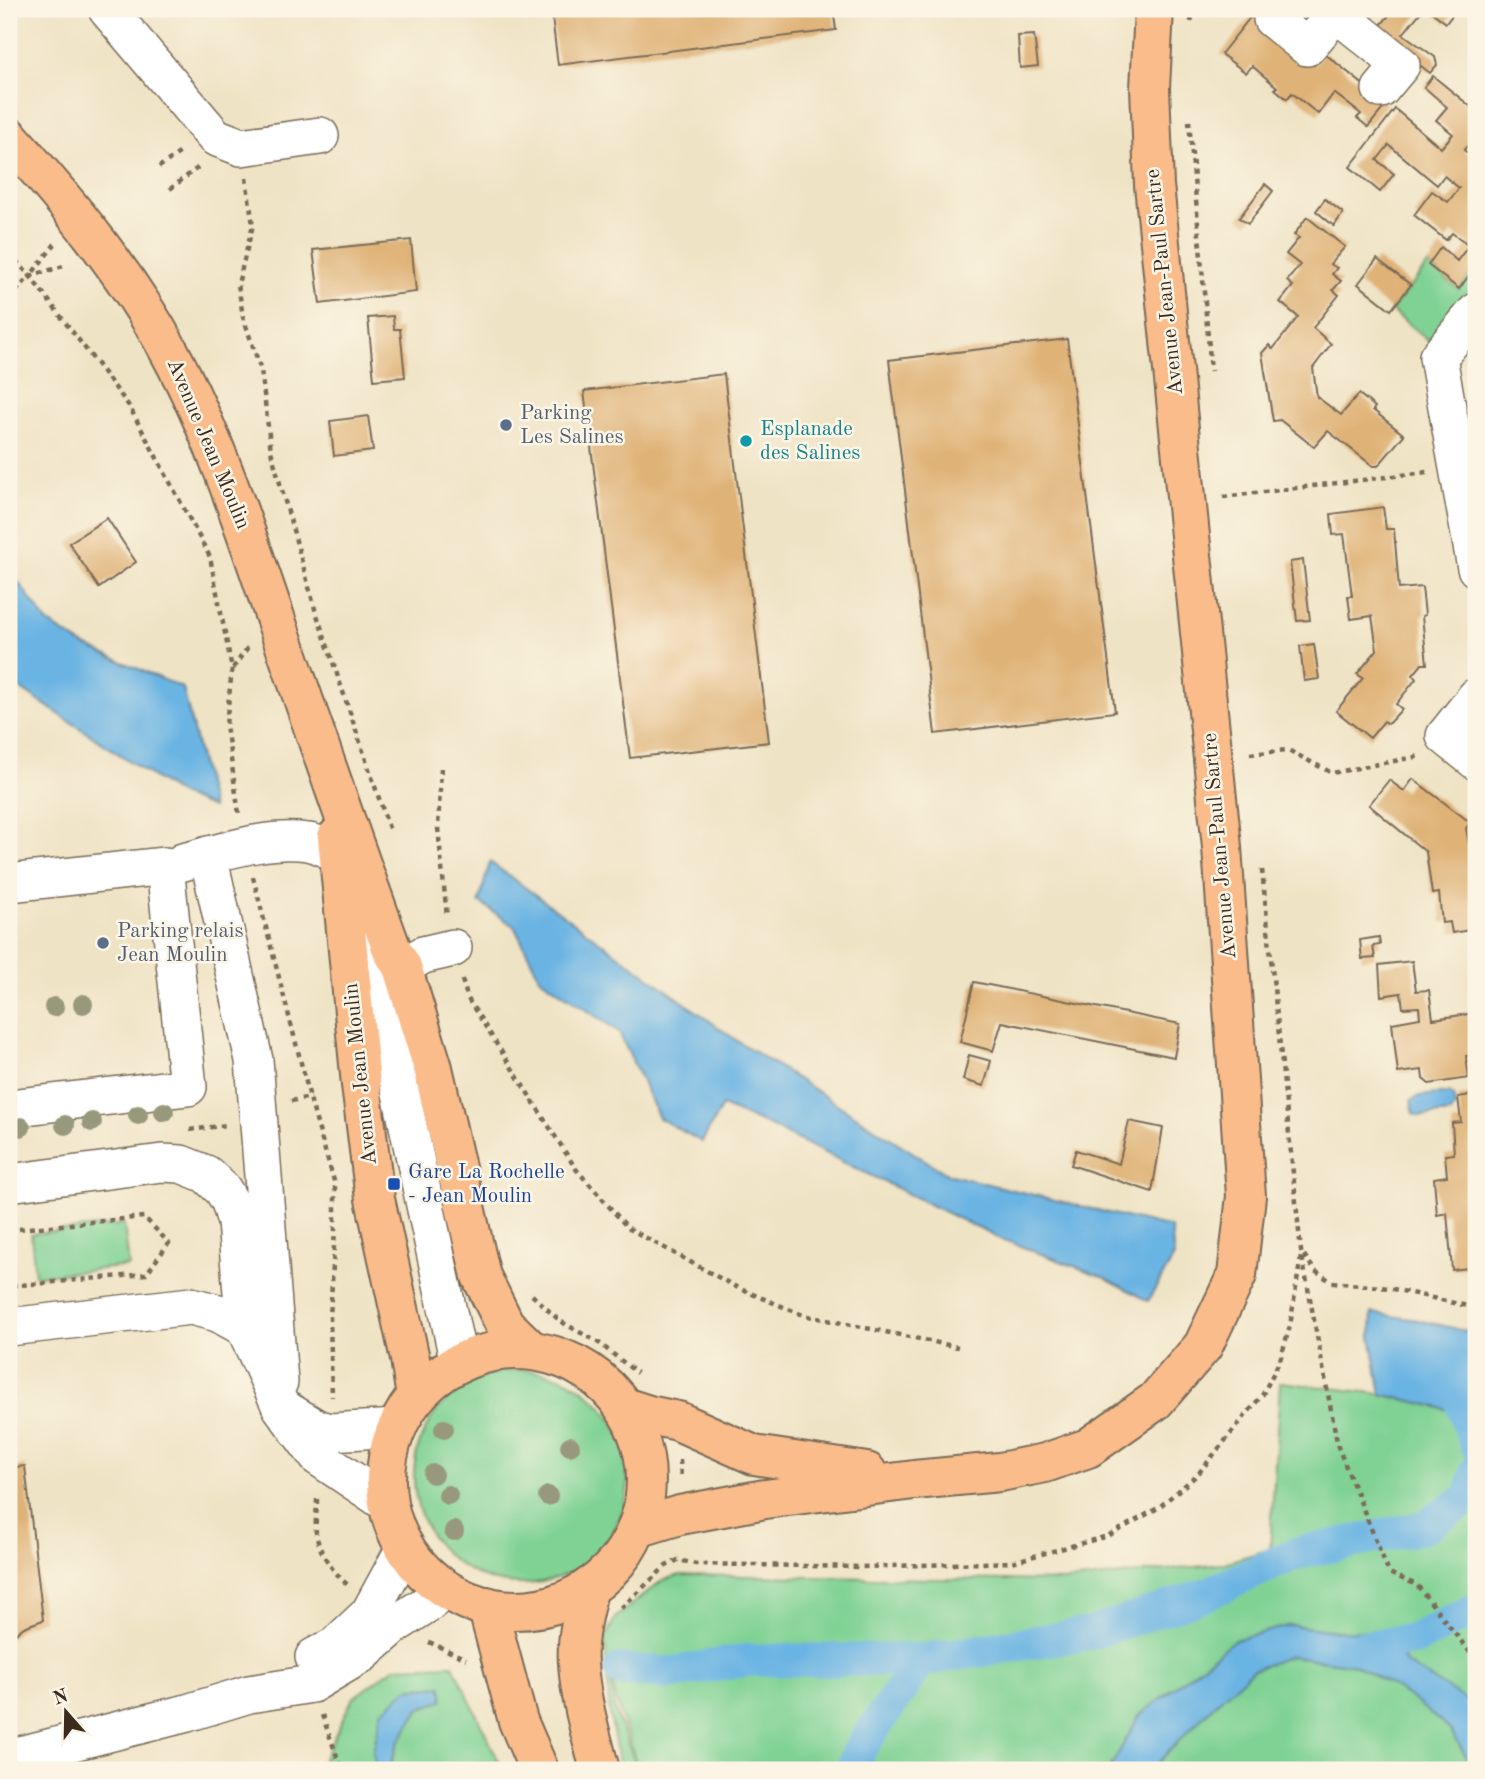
<svg xmlns="http://www.w3.org/2000/svg" width="1485" height="1779" viewBox="0 0 1485 1779" font-family="'Old Standard TT',serif">
<style>
.green{fill:#80d294;stroke:#5e7e59;stroke-width:2}
.water{fill:#6bb4e3;stroke:#536f80;stroke-width:2}
.lines{fill:none;stroke-linecap:round;stroke-linejoin:round}
.canal{stroke:#6bb4e3;stroke-width:33}
.building{fill:#dfb277}
.minor-casing{stroke:#7a6b58;stroke-width:40}
.major-casing{stroke:#7a6b58;stroke-width:42}
.path{stroke:#7a6b58;stroke-width:4.5;stroke-dasharray:5 5;stroke-linecap:butt}
.minor{stroke:#fff;stroke-width:37}
.major{stroke:#fabc8b;stroke-width:38}
.tree{fill:#98997c}
.service-dot{fill:#5c6f8a;stroke:#fcf5e5;stroke-width:2.5}
.culture-dot{fill:#0f9aa8;stroke:#fcf5e5;stroke-width:2.5}
.transit-dot{fill:#1a4fb4;stroke:#fcf5e5;stroke-width:2.5}
.labels{text-anchor:middle;dominant-baseline:central;stroke-width:5;stroke-linejoin:round;paint-order:stroke}
.street-label{font-size:21px;fill:#3b2a1e;stroke:#fcf5e5}
.service-label{font-size:21px;fill:#4e5e75;stroke:#fcf5e5;text-anchor:start}
.culture-label{font-size:21px;fill:#0d838f;stroke:#fcf5e5;text-anchor:start}
.transit-label{font-size:21px;fill:#164399;stroke:#fcf5e5;text-anchor:start}
</style>
<rect width="100%" height="100%" fill="#fcf5e5"/>
<filter id="ink" filterUnits="userSpaceOnUse"><feTurbulence type="fractalNoise" baseFrequency=".0143" numOctaves="2"/><feDisplacementMap in="SourceGraphic" scale="14" xChannelSelector="R" yChannelSelector="G"/><feConvolveMatrix kernelMatrix="1 2 1 2 8 2 1 2 1" color-interpolation-filters="sRGB"/></filter>
<filter id="wash" filterUnits="userSpaceOnUse"><feTurbulence type="fractalNoise" baseFrequency=".00686" numOctaves="4" result="noise"/><feDisplacementMap in="SourceGraphic" scale="28" xChannelSelector="R" yChannelSelector="G"/><feGaussianBlur stdDeviation="1.57" result="paint"/><feColorMatrix in="noise" values="0 0 0 0 0 0 0 0 0 0 0 0 0 0 0 0 0 1.4 0 .05"/><feComposite in="paint" operator="in"/></filter>
<g filter="url(#wash)">
<rect width="100%" height="100%" fill="#efe3c5"/>
<!-- green -->
<g class="green">
<polygon points="1428,265 1459,289 1476,266 1476,290 1433,344 1391,310"/>
<polygon points="124,1224 129,1266 35,1276 31,1234"/>
<circle cx="521" cy="1477" r="107"/>
<polygon points="1280,1382 1381,1394 1476,1416 1476,1770 639,1770 616,1700 609,1665 614,1708 638,1770 620,1770 609,1709 605,1638 616,1617 663,1580 680,1575 1068,1581 1221,1564 1270,1549"/>
<polygon points="453,1665 503,1770 328,1770 323,1760 353,1698 395,1667"/>
</g>
<!-- water -->
<g class="water">
<polygon points="9,569 47,622 83,645 183,688 212,808 179,794 9,681"/>
<polygon points="490,862 736,1040 947,1174 1171,1228 1174,1257 1148,1301 1106,1278 996,1237 770,1126 722,1106 702,1142 659,1118 619,1032 540,978 514,926 479,902"/>
<polygon points="1449,1093 1454,1096 1455,1107 1451,1113 1420,1116 1414,1114 1411,1101 1419,1096"/>
<polygon points="1372,1313 1418,1320 1476,1333 1476,1416 1381,1394 1371,1336"/>
<polygon points="1291,1625 1336,1631 1416,1632 1397,1651 1407,1664 1476,1706 1476,1770 1474,1770 1451,1731 1410,1697 1356,1665 1290,1656 1253,1670 1216,1703 1151,1770 1109,1770 1139,1716 1234,1640"/>
<polygon points="442,1686 443,1701 420,1708 398,1743 391,1763 397,1770 377,1770 373,1752 382,1712 407,1689"/>
</g>
<g class="lines">
<!-- canal -->
<g class="canal">
<polyline points="1459,1379 1460,1399 1476,1444"/>
<polyline points="1363,1647 1416,1639 1476,1609"/>
<polyline points="921,1660 1092,1633 1202,1596 1297,1553 1421,1528 1471,1497 1476,1471"/>
<polyline points="620,1670 670,1673 748,1660 921,1660 858,1752 852,1770"/>
</g>
</g>
<g id="blocks">
<!-- building -->
<g class="building">
<polygon points="551,9 833,9 836,30 558,65"/>
<polygon points="1244,9 1267,9 1258,20 1314,65 1324,53 1387,104 1368,127 1357,118 1361,114 1334,93 1318,114 1292,93 1287,99 1275,89 1277,87 1252,66 1246,73 1221,54 1252,15"/>
<polygon points="1394,9 1423,9 1403,34 1435,57 1437,65 1430,73 1376,31"/>
<polygon points="1428,9 1457,9 1446,23"/>
<polygon points="1034,35 1038,66 1020,68 1018,36"/>
<polygon points="1433,76 1476,111 1476,135 1464,150 1476,160 1476,266 1459,289 1428,265 1441,247 1457,261 1469,245 1452,233 1446,240 1414,215 1432,191 1448,202 1459,188 1444,176 1437,185 1389,145 1377,160 1394,174 1380,192 1350,167 1395,109 1441,148 1453,134 1436,120 1447,107 1424,87"/>
<polygon points="1265,184 1273,191 1248,224 1239,218"/>
<polygon points="1325,199 1343,213 1334,226 1316,211"/>
<polygon points="1307,217 1345,247 1330,264 1337,268 1332,274 1341,281 1333,290 1339,295 1313,328 1331,344 1313,368 1317,397 1341,415 1359,394 1375,407 1373,410 1404,435 1378,466 1373,466 1328,431 1314,447 1280,420 1273,421 1262,353 1269,345 1273,349 1298,317 1280,302 1293,286 1287,281 1300,265 1286,254 1299,238 1294,235"/>
<polygon points="411,240 416,292 320,304 313,250"/>
<polygon points="1377,259 1411,285 1391,310 1358,284"/>
<polygon points="393,316 394,329 400,329 405,377 374,380 368,318"/>
<polygon points="1067,339 1115,712 935,734 889,360"/>
<polygon points="724,374 769,742 630,758 584,391"/>
<polygon points="368,416 373,451 334,456 330,421"/>
<polygon points="1383,507 1386,529 1394,529 1399,589 1422,587 1425,615 1422,616 1427,664 1422,664 1413,675 1416,679 1396,704 1402,709 1388,724 1384,721 1370,738 1336,711 1363,678 1357,674 1377,650 1372,616 1351,619 1348,596 1352,596 1344,534 1333,535 1331,514"/>
<polygon points="107,518 136,562 99,588 69,543"/>
<polygon points="1303,560 1310,620 1297,621 1290,562"/>
<polygon points="1314,644 1319,679 1304,681 1300,646"/>
<polygon points="1413,779 1471,823 1466,828 1469,844 1476,843 1476,877 1473,877 1476,929 1452,933 1450,922 1442,923 1439,893 1432,894 1426,852 1369,805 1389,780 1404,791"/>
<polygon points="1379,937 1380,945 1373,946 1375,958 1362,959 1360,940"/>
<polygon points="1412,961 1416,991 1429,990 1433,1019 1476,1013 1476,1055 1466,1056 1469,1078 1429,1084 1423,1079 1422,1070 1398,1073 1392,1023 1420,1018 1419,1007 1403,1008 1401,993 1381,996 1379,965"/>
<polygon points="974,982 1180,1024 1174,1057 1002,1022 993,1051 960,1042"/>
<polygon points="969,1055 991,1061 984,1086 963,1080"/>
<polygon points="1476,1094 1476,1267 1452,1270 1447,1213 1437,1215 1434,1178 1447,1176 1445,1155 1454,1154 1452,1123 1461,1122 1458,1097"/>
<polygon points="1129,1121 1163,1128 1152,1192 1071,1165 1076,1150 1119,1164"/>
<polygon points="25,1466 43,1620 24,1627 9,1639 9,1468"/>
</g>
</g>
</g>
<g filter="url(#ink)">
<use href="#blocks" fill-opacity="0" stroke="#7a6b58" stroke-width="2"/>
<g class="lines">
<defs>
<g id="minor">
<polyline points="107,9 215,137 241,147 320,136"/>
<polyline points="1280,9 1272,19 1307,47 1336,13 1331,9"/>
<polyline points="1339,9 1336,13 1401,65 1381,89"/>
<polyline points="1476,312 1438,357 1476,568"/>
<polyline points="1476,697 1445,736 1476,761"/>
<polyline points="208,855 254,1060 279,1382"/>
<path d="M183,862c40,-10 83,-26 125,-20 10,1 21,8 30,13"/>
<polyline points="9,883 165,866 188,1087 9,1108"/>
<polyline points="358,893 459,1363"/>
<polyline points="402,967 423,955 453,948"/>
<polyline points="9,1183 162,1163 181,1164 206,1174 223,1190 230,1202 236,1222 245,1328 281,1407 318,1457 388,1504"/>
<polyline points="9,1327 191,1306 218,1313 245,1328"/>
<polyline points="288,1411 318,1429 330,1432 397,1428"/>
<polyline points="314,1657 335,1646 369,1614 405,1548"/>
<polyline points="9,1758 187,1713 249,1694 312,1684 362,1654 396,1624 430,1602 445,1588"/>
</g>
<g id="major">
<path d="M9,137c60,67 118,136 161,216 47,87 77,183 109,276 37,107 74,214 113,321l10,17 31,101 48,208 24,49 26,25"/>
<polyline points="337,837 361,1085 375,1199 410,1359 416,1397"/>
<circle cx="516" cy="1480" r="130"/>
<polyline points="624,1407 649,1415 678,1421 754,1455 867,1472"/>
<polyline points="637,1528 680,1515 765,1499 914,1480 1000,1472 1045,1463 1088,1448 1155,1401 1203,1346 1237,1275 1246,1196 1222,847 1154,185 1150,88 1154,9"/>
<path d="M589,1587c-6,24 -13,52 -11,76 2,36 13,72 22,107"/>
<polyline points="487,1606 518,1721 539,1770"/>
</g>
</defs>
<!-- minor casing -->
<use href="#minor" class="minor-casing"/>
<!-- major casing -->
<use href="#major" class="major-casing"/>
<!-- path -->
<g class="path">
<polyline points="1191,22 1193,9"/>
<polyline points="1189,121 1211,371"/>
<polyline points="159,167 182,151"/>
<polyline points="246,178 253,225 238,284 243,317 261,370 271,451 315,609 390,831"/>
<polyline points="170,189 200,166"/>
<polyline points="55,244 30,276 67,265"/>
<polyline points="9,253 30,276 129,406 210,557 232,669 226,725 239,814"/>
<polyline points="9,299 30,276"/>
<polyline points="1223,497 1427,472"/>
<polyline points="233,668 248,647"/>
<polyline points="1250,754 1288,750 1332,773 1420,756"/>
<polyline points="441,768 438,828 447,917"/>
<polyline points="1262,870 1301,1251 1338,1447 1389,1573 1417,1585 1476,1660"/>
<polyline points="253,877 315,1117 335,1184 335,1229 330,1318 332,1397"/>
<polyline points="462,980 468,999 576,1169 628,1228 738,1288 803,1315 958,1347"/>
<polyline points="291,1101 311,1097"/>
<polyline points="190,1130 227,1125"/>
<polyline points="9,1230 144,1217 169,1243 146,1274 9,1286"/>
<polyline points="1304,1255 1315,1271 1332,1282 1389,1288 1476,1308"/>
<polyline points="532,1295 560,1321 599,1343 637,1373"/>
<polyline points="680,1460 681,1479"/>
<path d="M317,1499c0,10 -2,23 -1,34 3,20 17,39 32,52"/>
<polyline points="621,1608 666,1566 678,1560 696,1564 862,1567 1012,1562 1108,1536 1158,1508 1198,1474 1263,1394 1280,1360 1290,1326 1301,1256"/>
<polyline points="429,1642 466,1659"/>
<polyline points="322,1715 342,1770"/>
</g>
<!-- minor -->
<use href="#minor" class="minor"/>
<!-- major -->
<use href="#major" class="major"/>
</g>
<!-- trees -->
<g class="tree">
<circle cx="83" cy="1004" r="10"/>
<circle cx="54" cy="1007" r="10"/>
<circle cx="164" cy="1112" r="10"/>
<circle cx="138" cy="1115" r="10"/>
<circle cx="92" cy="1122" r="10"/>
<circle cx="65" cy="1125" r="10"/>
<circle cx="21" cy="1127" r="10"/>
<circle cx="444" cy="1429" r="10"/>
<circle cx="570" cy="1446" r="10"/>
<circle cx="433" cy="1474" r="10"/>
<circle cx="448" cy="1495" r="10"/>
<circle cx="548" cy="1496" r="10"/>
<circle cx="454" cy="1531" r="10"/>
</g>
</g>
<!-- markers -->
<g class="service-dot">
<circle cx="506" cy="425" r="7"/>
<circle cx="103" cy="943" r="7"/>
</g>
<circle class="culture-dot" cx="746" cy="441" r="7"/>
<rect class="transit-dot" x="387" y="1177" width="14" height="14" rx="3.5"/>
<g class="labels">
<!-- street labels -->
<g class="street-label">
<text transform="translate(1165 282) rotate(-96)">Avenue Jean-Paul Sartre</text>
<text transform="translate(208 444) rotate(67)">Avenue Jean Moulin</text>
<text transform="translate(1220 846) rotate(-95)">Avenue Jean-Paul Sartre</text>
<text transform="translate(361 1074) rotate(-96)">Avenue Jean Moulin</text>
</g>
<!-- service labels -->
<g class="service-label">
<text x="520" y="413">Parking<tspan x="520" dy="24">Les Salines</tspan></text>
<text x="117" y="931">Parking relais<tspan x="117" dy="24">Jean Moulin</tspan></text>
</g>
<!-- culture labels -->
<g class="culture-label">
<text x="760" y="429">Esplanade<tspan x="760" dy="24">des Salines</tspan></text>
</g>
<!-- transit labels -->
<g class="transit-label">
<text x="408" y="1172">Gare La Rochelle<tspan x="408" dy="24">- Jean Moulin</tspan></text>
</g>
</g>
<!-- margin -->
<rect width="1485" height="1779" fill="none" stroke="#fcf5e5" stroke-width="35"/>
<!-- north arrow -->
<g transform="translate(66 1712) rotate(340)" stroke="#fcf5e5" stroke-width="5" paint-order="stroke">
<path d="M0-5L12 26L0 18L-12 26Z" fill="#3b2a1e"/>
<text y="-10" font-size="19" font-weight="bold" text-anchor="middle" fill="#3b2a1e">N</text>
</g>
</svg>
